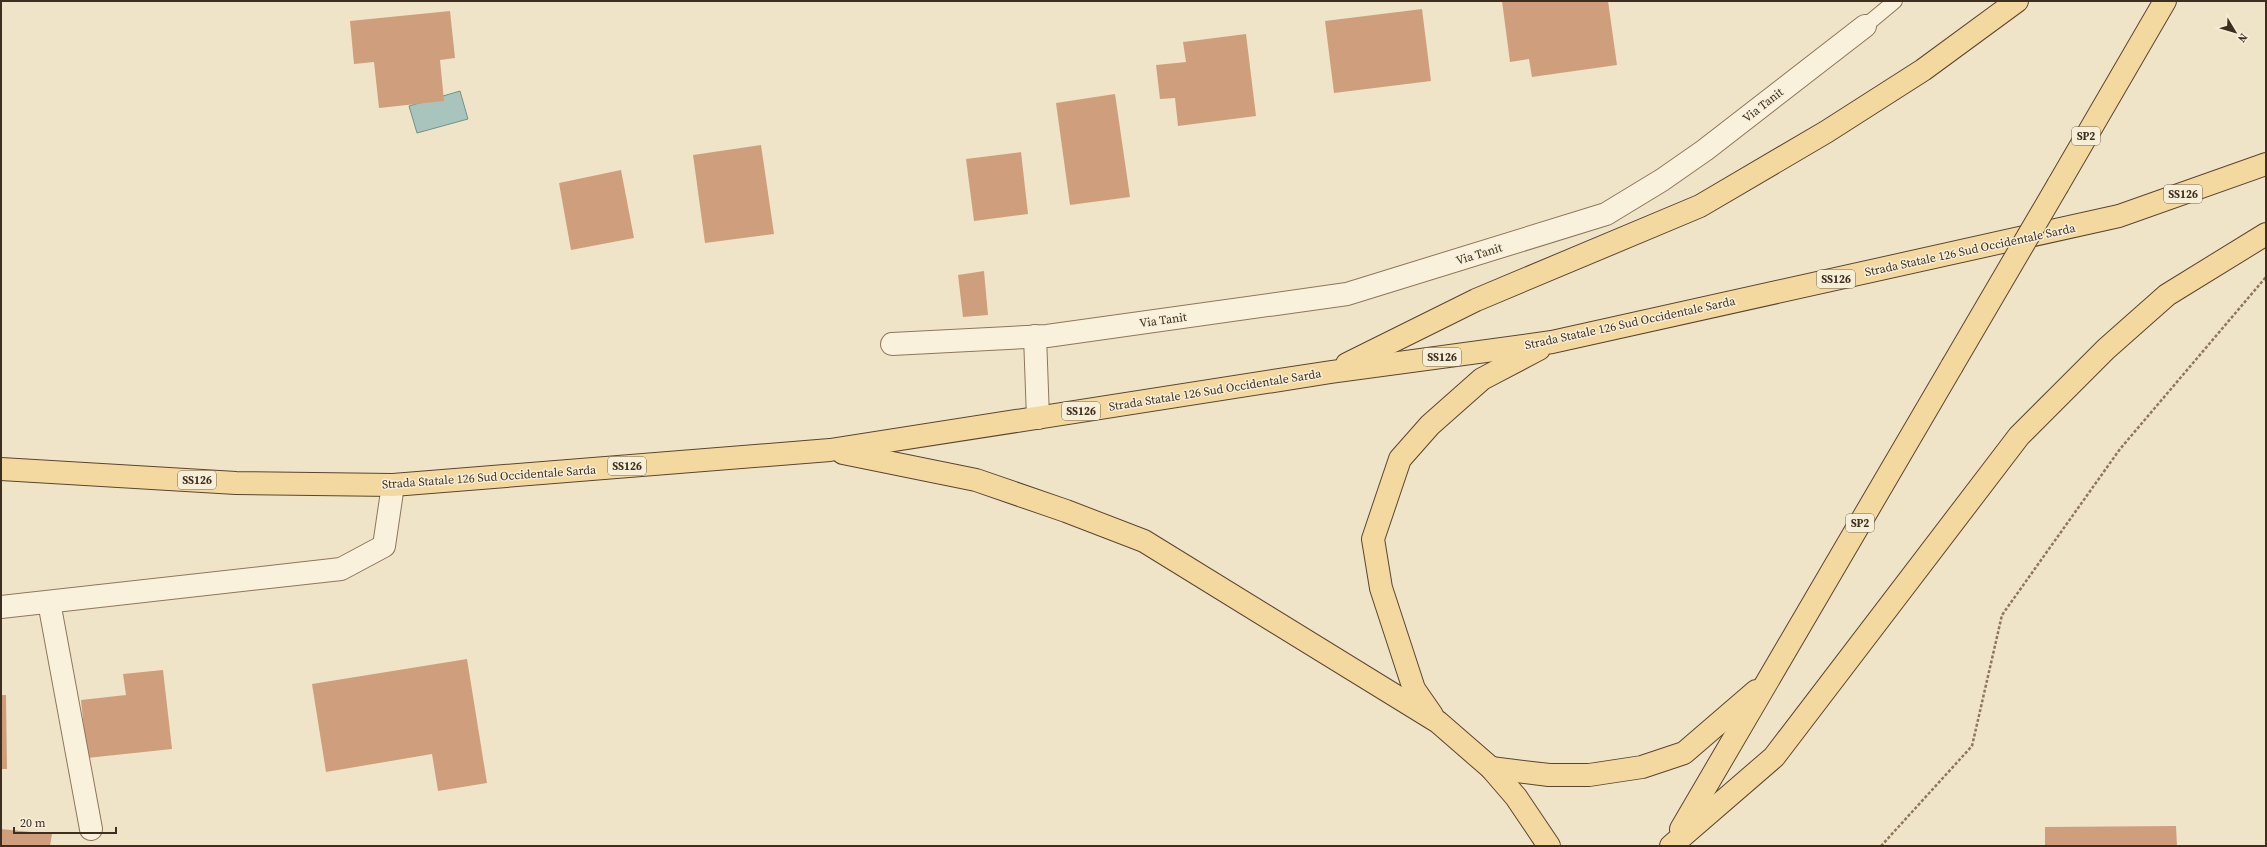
<svg xmlns="http://www.w3.org/2000/svg" width="2267" height="847" viewBox="0 0 2267 847" font-family="'Source Serif 4',serif">
<style>
.water{fill:#a9c4bc;stroke:#6f938a}
.building{fill:#cf9f7d}
.lines{fill:none;stroke-linecap:round;stroke-linejoin:round}
.lane-casing{stroke:#8d765c;stroke-width:16}
.street-casing{stroke:#8d765c;stroke-width:24}
.primary-casing{stroke:#5b4430;stroke-width:24}
.path{stroke:#8d765c;stroke-width:2.5;stroke-dasharray:3 2;stroke-linecap:butt}
.lane{stroke:#faf1dc;stroke-width:14}
.street{stroke:#faf1dc;stroke-width:22}
.primary{stroke:#f3d9a0;stroke-width:22}
.primary-bridge-casing{stroke:#5b4430;stroke-width:24;stroke-linecap:butt}
.primary-bridge{stroke:#f3d9a0;stroke-width:22}
.labels{text-anchor:middle;dominant-baseline:central;stroke-width:3;stroke-linejoin:round;paint-order:stroke}
.shield{fill:#f7eed8;stroke:#756857;stroke-width:1}
.shield-label{font-size:11px;font-weight:bold;fill:#3d2e20}
.street-label{font-size:12px;fill:#3d2e20;stroke:#f7eed8}
</style>
<rect width="100%" height="100%" fill="#f0e4c8"/>
<!-- water -->
<polygon class="water" points="460,91 468,119 417,133 409,106"/>
<!-- building -->
<g class="building">
<polygon points="1502,1 1608,1 1617,65 1532,77 1529,59 1510,62"/>
<polygon points="1422,9 1431,81 1334,93 1325,21"/>
<polygon points="450,11 455,58 440,60 444,101 379,108 374,62 354,64 350,21"/>
<polygon points="1246,34 1256,116 1178,126 1175,98 1160,99 1156,65 1186,62 1183,42"/>
<polygon points="1115,94 1130,197 1070,205 1056,103"/>
<polygon points="761,145 774,234 705,243 693,155"/>
<polygon points="1021,152 1028,214 974,221 966,159"/>
<polygon points="621,170 634,238 571,250 559,183"/>
<polygon points="984,271 988,315 963,317 958,275"/>
<polygon points="467,659 487,783 438,791 432,754 326,772 312,684"/>
<polygon points="163,670 172,749 87,758 81,700 126,695 123,674"/>
<polygon points="1,695 6,695 7,769 1,769"/>
<polygon points="2176,826 2177,846 2045,846 2045,827"/>
<polygon points="1,829 52,834 50,846 1,846"/>
</g>
<g class="lines">
<defs>
<polyline id="lane" points="1865,26 1895,1"/>
<g id="street">
<polyline points="1035,336 1038,418"/>
<polyline points="892,344 1047,336 1347,294 1606,214 1662,180 1705,150 1865,26"/>
<polyline points="49,602 91,829"/>
<polyline points="1,607 341,569 384,546 393,485"/>
</g>
<g id="primary">
<polyline points="2058,185 2165,1"/>
<polyline points="1347,364 1476,300 1700,206 1826,132 1923,70 2017,1"/>
<polyline points="843,453 976,480 1066,511 1144,541 1438,722 1491,768 1516,797 1549,846"/>
<polyline points="1,469 236,483 393,485 830,450 1331,372 1552,342 2119,216 2266,164"/>
<polyline points="1432,715 1414,689 1381,588 1373,539 1400,459 1430,425 1482,379 1539,349"/>
<polyline points="1491,768 1549,775 1589,775 1642,767 1684,753 1756,691"/>
<polyline points="1681,829 1952,366"/>
<polyline points="1671,846 1774,757 2019,436 2106,349 2167,295 2266,234"/>
</g>
</defs>
<!-- lane casing -->
<use href="#lane" class="lane-casing"/>
<!-- street casing -->
<use href="#street" class="street-casing"/>
<!-- primary casing -->
<use href="#primary" class="primary-casing"/>
<!-- path -->
<polyline class="path" points="1881,846 1972,746 2002,615 2120,449 2266,277"/>
<!-- lane -->
<use href="#lane" class="lane"/>
<!-- street -->
<use href="#street" class="street"/>
<!-- primary -->
<use href="#primary" class="primary"/>
<defs>
<polyline id="primary-bridge" points="1952,366 2058,185"/>
</defs>
<!-- primary-bridge casing -->
<use href="#primary-bridge" class="primary-bridge-casing"/>
<!-- primary-bridge -->
<use href="#primary-bridge" class="primary-bridge"/>
</g>
<g class="labels">
<!-- shield labels -->
<g class="shield">
<rect x="2072" y="127" width="28" height="18" rx="3"/>
<rect x="2164" y="185" width="38" height="18" rx="3"/>
<rect x="1817" y="270" width="38" height="18" rx="3"/>
<rect x="1423" y="348" width="38" height="18" rx="3"/>
<rect x="1062" y="402" width="38" height="18" rx="3"/>
<rect x="608" y="457" width="38" height="18" rx="3"/>
<rect x="178" y="471" width="38" height="18" rx="3"/>
<rect x="1846" y="514" width="28" height="18" rx="3"/>
</g>
<g class="shield-label">
<text x="2086" y="136">SP2</text>
<text x="2183" y="194">SS126</text>
<text x="1836" y="279">SS126</text>
<text x="1442" y="357">SS126</text>
<text x="1081" y="411">SS126</text>
<text x="627" y="466">SS126</text>
<text x="197" y="480">SS126</text>
<text x="1860" y="523">SP2</text>
</g>
<!-- street labels -->
<g class="street-label">
<text transform="translate(1763 105) rotate(-38)">Via Tanit</text>
<text transform="translate(1970 250) rotate(-12)">Strada Statale 126 Sud Occidentale Sarda</text>
<text transform="translate(1479 254) rotate(-17)">Via Tanit</text>
<text transform="translate(1163 320) rotate(-8)">Via Tanit</text>
<text transform="translate(1630 323) rotate(-12)">Strada Statale 126 Sud Occidentale Sarda</text>
<text transform="translate(1215 390) rotate(-9)">Strada Statale 126 Sud Occidentale Sarda</text>
<text transform="translate(489 477) rotate(-4)">Strada Statale 126 Sud Occidentale Sarda</text>
</g>
</g>
<!-- border -->
<rect width="2267" height="847" fill="none" stroke="#3d2e20" stroke-width="4"/>
<!-- north arrow -->
<g transform="translate(2235 32) rotate(128)" stroke="#f7eed8" stroke-width="3" paint-order="stroke">
<path d="M0-3L7 15L0 10L-7 15Z" fill="#3d2e20"/>
<text y="-6" font-size="11" font-weight="bold" text-anchor="middle" fill="#3d2e20">N</text>
</g>
<!-- scale -->
<path d="M14 827v6h102v-6" fill="none" stroke="#3d2e20" stroke-width="2"/>
<text x="20" y="827" font-size="12" fill="#3d2e20" stroke="#f7eed8" stroke-width="3" paint-order="stroke">20 m</text>
</svg>
